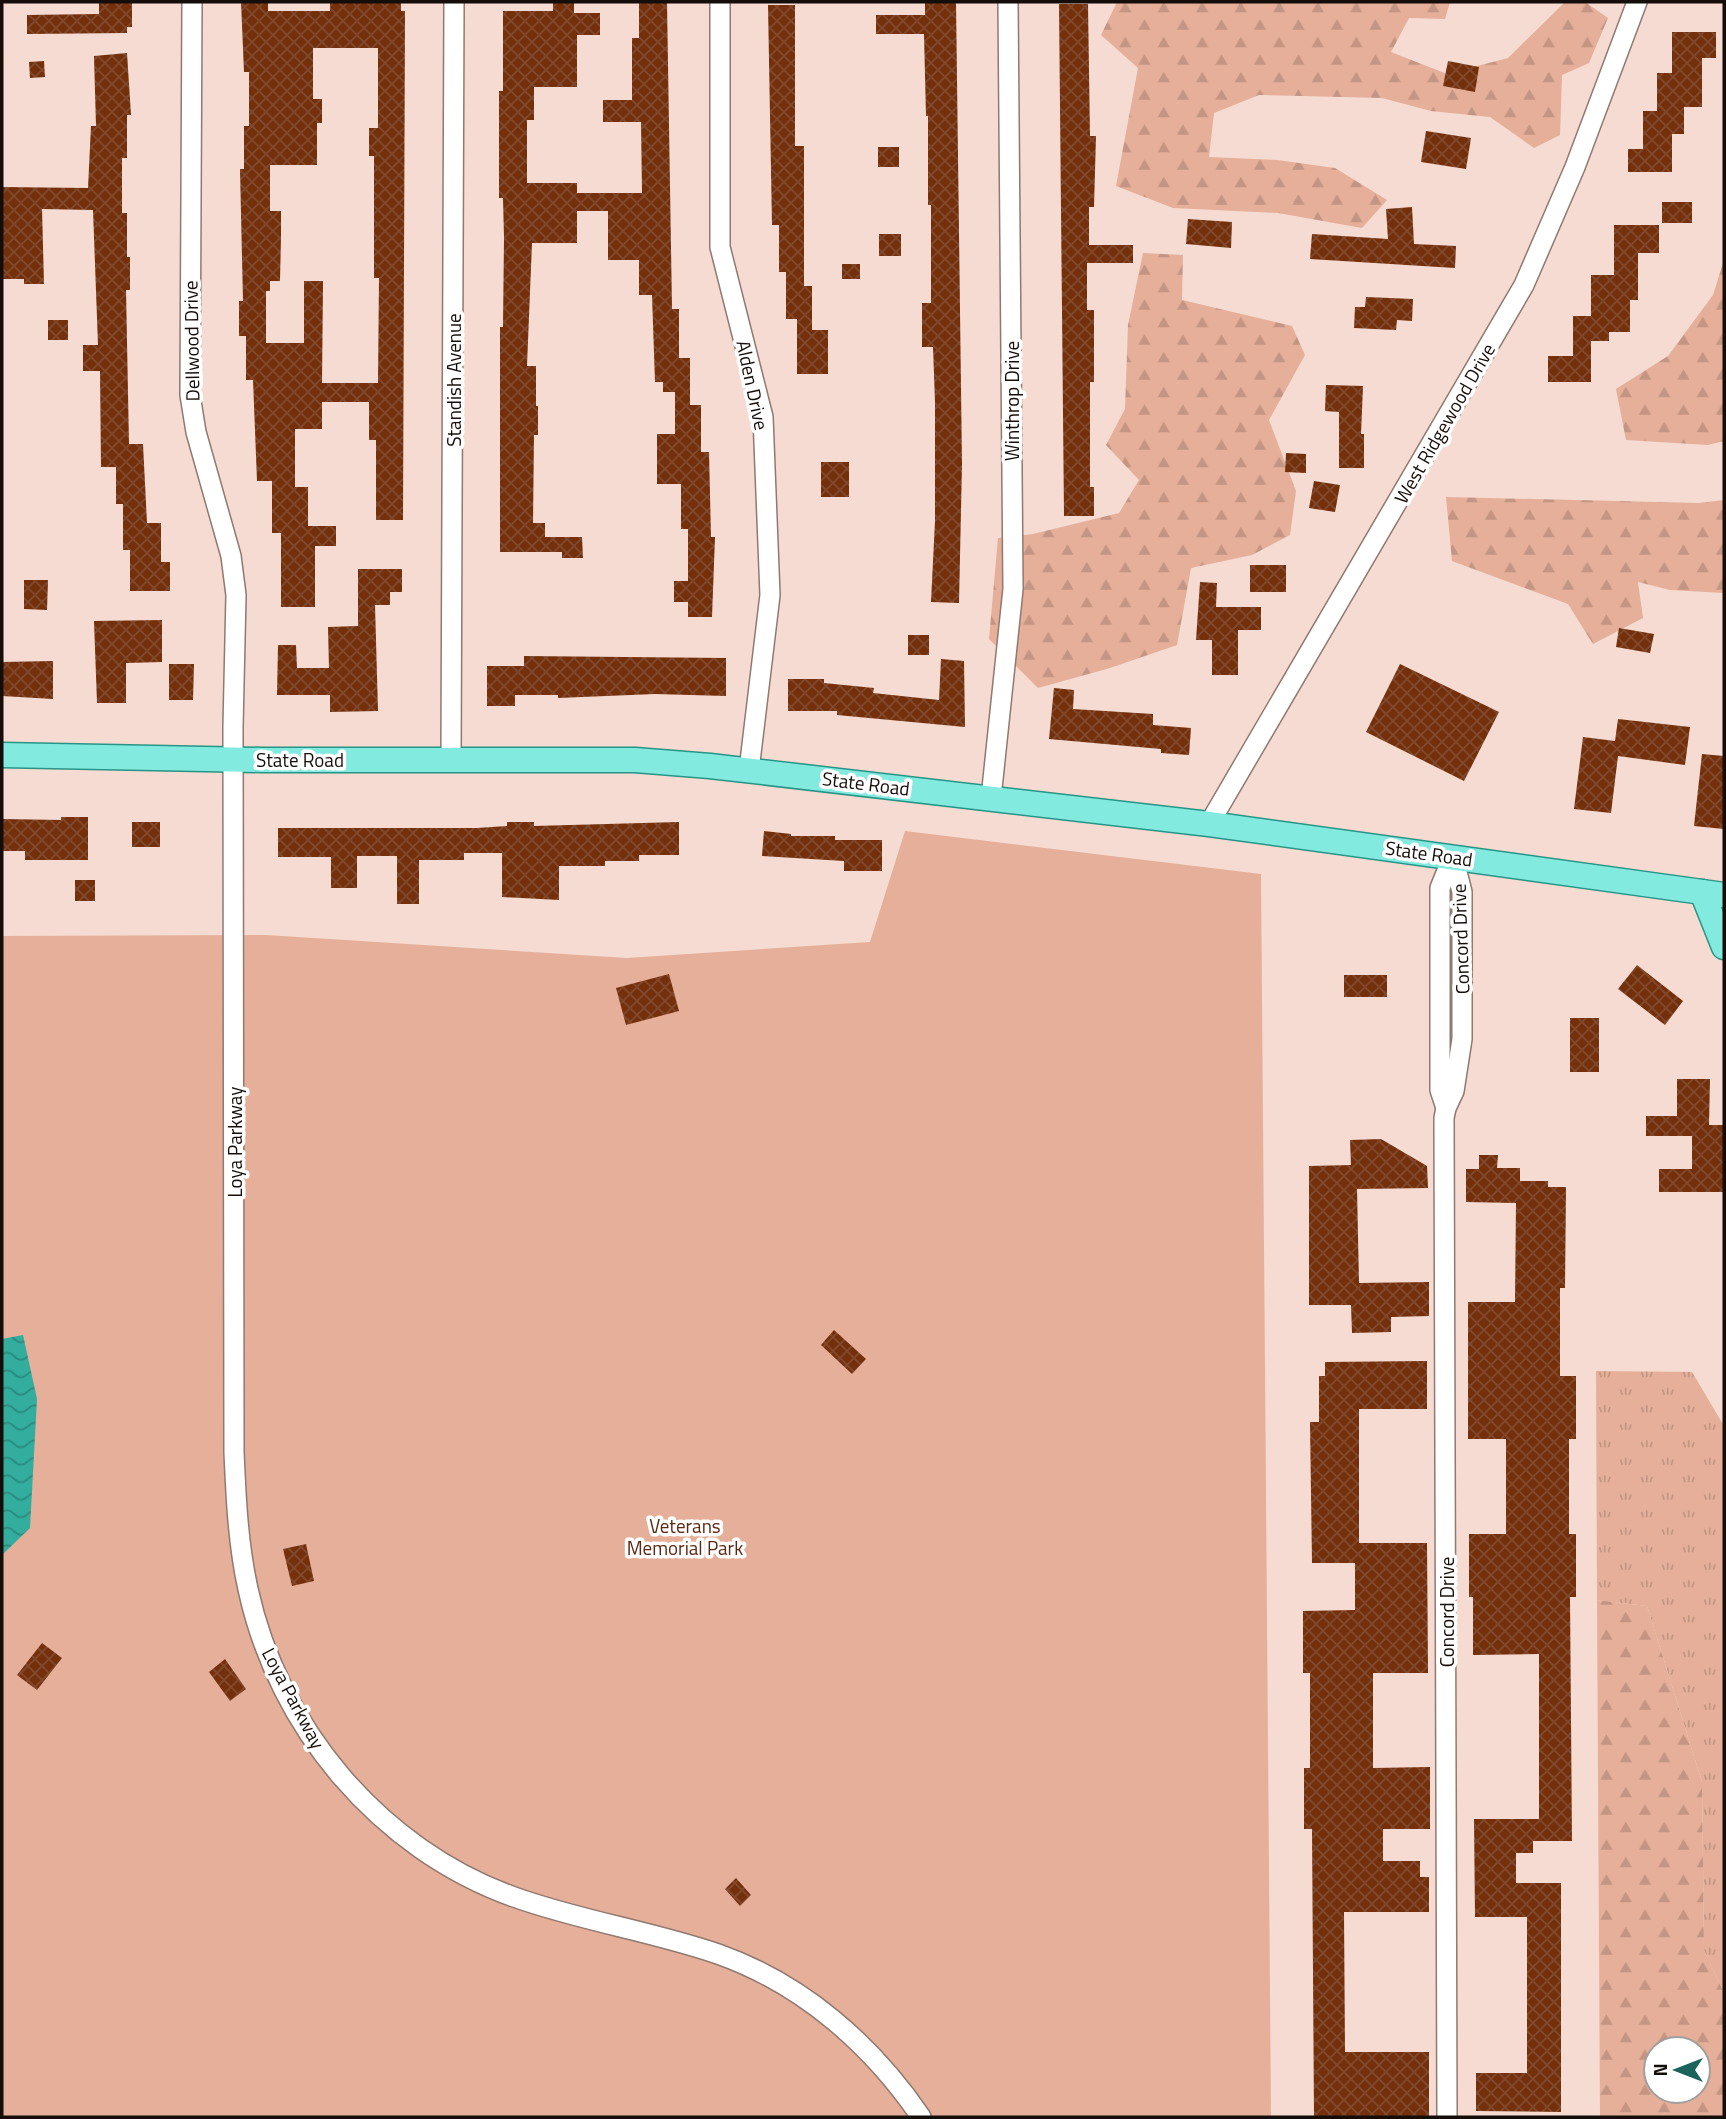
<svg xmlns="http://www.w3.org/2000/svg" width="1726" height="2119" viewBox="0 0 1726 2119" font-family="'Titillium Web',sans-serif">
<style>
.grass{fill:url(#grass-tufts)}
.forest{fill:url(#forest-firs);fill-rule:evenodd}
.park{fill:#e5af99}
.water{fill:url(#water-waves)}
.building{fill:url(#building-cross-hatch);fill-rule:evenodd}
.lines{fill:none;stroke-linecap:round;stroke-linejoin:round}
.minor-casing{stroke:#907970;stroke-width:22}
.major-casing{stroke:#279486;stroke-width:27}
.minor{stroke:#fff;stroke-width:19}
.major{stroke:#83eadf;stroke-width:24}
.labels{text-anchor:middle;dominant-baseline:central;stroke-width:7;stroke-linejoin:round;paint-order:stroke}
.street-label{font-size:19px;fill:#150d09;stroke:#fff}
.park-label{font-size:19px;fill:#5b2811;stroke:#fff}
</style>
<defs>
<pattern id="grass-tufts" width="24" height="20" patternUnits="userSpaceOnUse" patternTransform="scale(1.75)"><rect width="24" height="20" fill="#e5af99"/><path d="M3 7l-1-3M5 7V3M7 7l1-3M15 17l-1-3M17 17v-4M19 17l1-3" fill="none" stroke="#c49582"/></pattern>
<pattern id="forest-firs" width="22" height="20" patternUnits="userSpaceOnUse" patternTransform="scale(1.75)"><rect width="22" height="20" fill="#e5af99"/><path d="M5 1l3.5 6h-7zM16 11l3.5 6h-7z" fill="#c49582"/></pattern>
<pattern id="water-waves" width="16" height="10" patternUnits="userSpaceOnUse" patternTransform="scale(1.75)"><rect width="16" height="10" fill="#32ad9e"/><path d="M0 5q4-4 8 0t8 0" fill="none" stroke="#298b7f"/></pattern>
<pattern id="building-cross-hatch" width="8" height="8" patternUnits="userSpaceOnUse" patternTransform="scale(1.75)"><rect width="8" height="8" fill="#742f0b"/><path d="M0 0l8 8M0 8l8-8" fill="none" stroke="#824a2d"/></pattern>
</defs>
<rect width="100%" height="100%" fill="#f5dbd1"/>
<!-- grass -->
<polygon class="grass" points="1596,1371 1692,1372 1724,1426 1724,1993 1704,1950 1702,1782 1647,1606 1597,1600"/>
<!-- forest -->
<g class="forest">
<polygon points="1117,2 1450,2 1445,19 1409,18 1391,52 1447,74 1508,58 1565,2 1585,2 1608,18 1589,63 1562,75 1560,135 1534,148 1490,117 1431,111 1382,98 1259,95 1214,113 1209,157 1277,160 1335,168 1387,200 1362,228 1278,213 1173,208 1116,186 1138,68 1101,35"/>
<polygon points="1143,253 1183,255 1182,300 1292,326 1305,355 1269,420 1296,491 1290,535 1252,555 1191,568 1177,645 1110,668 1038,688 989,639 998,538 1033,534 1119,513 1139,480 1106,445 1125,409 1128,325"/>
<polygon points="1724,260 1724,441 1708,445 1626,440 1616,389 1668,356 1713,295"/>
<polygon points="1446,497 1699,503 1724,500 1724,593 1670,590 1638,582 1643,618 1593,644 1568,604 1452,561"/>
<path d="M1597,1600l50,6 55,176 2,168 20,43v124h-124zM1698,2049v42h-42v-42z"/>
</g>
<!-- park -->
<polygon class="park" points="905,831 1261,874 1271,2117 2,2117 2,936 266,935 627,958 870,942"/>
<!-- water -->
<polygon class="water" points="23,1335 37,1399 30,1528 2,1555 2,1339"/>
<!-- building -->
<g class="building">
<polygon points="99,2 132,2 132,27 127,27 127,33 27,34 27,15 99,14"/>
<path d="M241,2h27v9h62v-9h71v9h4l-2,509h-27v-80h-7v-38h-47v27h-27v58h13v39h28v20h-21v61h-34v-74h-9v-52h-15l-4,-101h-7v-44h-7v-35h4l-3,-132h4v-43h5v-54h-5zM313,48h65v80h-9v28h5v122h5l-1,105h-56l1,-102h-19v62h-38v-52h4v-10h10l1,-44v-26h-11v-46h47v-42h5v-24h-9z"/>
<polygon points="553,2 574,2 574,13 600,13 600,35 577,35 577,87 534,87 534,120 527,120 527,183 577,183 577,193 642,193 641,122 603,122 603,100 632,100 632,38 639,38 639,2 667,2 672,309 679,309 679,358 690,358 690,405 701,405 701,452 709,452 711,537 715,537 712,617 688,617 688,602 674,602 674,581 688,581 688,529 681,529 681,484 657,484 657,434 675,434 675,392 663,392 663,382 655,382 652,295 639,295 639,260 608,260 608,211 577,211 577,243 532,243 527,366 536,366 536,406 538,406 538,435 534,435 533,523 545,523 545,537 582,537 583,558 562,558 562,552 500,552 500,327 503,327 504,238 503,198 499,198 499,91 503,91 503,11 553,11"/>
<polygon points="925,2 956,2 962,464 959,603 931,602 935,521 935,402 933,347 922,347 922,303 931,303 931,205 928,205 928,116 926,116 924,34 876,34 876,15 925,15"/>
<polygon points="1059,4 1088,4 1090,136 1096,136 1094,207 1089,207 1089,245 1133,245 1133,263 1087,263 1087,310 1094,310 1094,382 1090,382 1090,487 1094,487 1094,516 1064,516"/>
<polygon points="768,5 795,5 795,146 804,146 804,286 812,286 812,330 828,330 828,374 797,374 797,319 786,319 786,272 779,272 779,225 772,225"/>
<polygon points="1672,32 1716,32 1716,58 1702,58 1702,107 1684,107 1684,134 1672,134 1672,172 1628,172 1628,149 1643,149 1643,111 1657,111 1657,73 1672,73"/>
<polygon points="127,53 131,115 127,115 127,158 122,158 122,213 127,213 127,257 130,257 130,290 126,290 129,444 143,444 147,523 161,523 161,562 170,562 170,591 130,591 130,550 123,550 123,504 116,504 116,467 101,467 100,371 83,371 83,345 98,345 93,210 42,209 44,284 24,284 24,279 2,279 2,187 88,188 91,126 96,126 94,56"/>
<polygon points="44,61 45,77 30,78 29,62"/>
<polygon points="1448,61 1479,67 1475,92 1443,86"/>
<polygon points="1426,131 1471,138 1466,169 1421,162"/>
<rect x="878" y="147" width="21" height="20"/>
<rect x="1662" y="202" width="30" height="21"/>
<polygon points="1412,207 1414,244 1456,246 1455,268 1310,259 1312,234 1388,239 1386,209"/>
<polygon points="1188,219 1232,222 1231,248 1186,244"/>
<polygon points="1614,225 1659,225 1659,253 1638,253 1638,300 1630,300 1630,332 1609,332 1609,341 1591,341 1591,382 1548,382 1548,356 1573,356 1573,316 1591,316 1591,275 1614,275"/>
<rect x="879" y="234" width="22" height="22"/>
<rect x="842" y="264" width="18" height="15"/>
<polygon points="1366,297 1413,299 1412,321 1397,320 1396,330 1354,328 1355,307 1365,307"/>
<rect x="48" y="320" width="20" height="20"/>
<polygon points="1326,385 1363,386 1361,434 1364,434 1364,468 1339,468 1339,412 1325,411"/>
<polygon points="1286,453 1306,454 1306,473 1285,472"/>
<rect x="821" y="462" width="28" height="35"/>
<polygon points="1314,481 1340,485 1335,512 1309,508"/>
<rect x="1250" y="565" width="36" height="27"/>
<polygon points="358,569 402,569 402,592 390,592 390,605 375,605 378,711 330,712 330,695 277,695 278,645 296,645 297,668 329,668 328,627 358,626"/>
<polygon points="24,580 48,580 47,610 24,609"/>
<polygon points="1200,582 1217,583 1216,607 1261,607 1261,630 1238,630 1238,675 1212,675 1212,640 1196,640"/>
<polygon points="162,620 162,662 126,663 126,703 97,703 94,621"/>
<polygon points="1619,628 1654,634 1650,653 1616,647"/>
<rect x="908" y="635" width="21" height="20"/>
<polygon points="524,656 726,658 726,696 655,694 558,698 558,695 515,695 515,706 487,706 487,666 524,666"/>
<polygon points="941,659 964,661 965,727 837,715 837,711 788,711 788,679 824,679 824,683 874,688 873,693 939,700"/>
<polygon points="53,661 53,699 2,696 2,662"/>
<polygon points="169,664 194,664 193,700 169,700"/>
<polygon points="1400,664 1499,712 1464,781 1366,732"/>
<polygon points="1054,688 1074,690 1073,709 1153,714 1153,725 1191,728 1189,755 1161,753 1161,749 1049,739"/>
<polygon points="1618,719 1690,727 1685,765 1618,756 1611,813 1574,809 1583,737 1615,741"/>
<polygon points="1702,754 1724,756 1724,829 1694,826"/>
<polygon points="61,817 88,817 88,860 25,860 25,851 2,851 2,819 61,820"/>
<rect x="132" y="822" width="28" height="25"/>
<polygon points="507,822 534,822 534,826 679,822 679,855 639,855 639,861 605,861 605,866 559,866 559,900 502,897 502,853 464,853 464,860 419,860 419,904 397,904 397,856 357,856 357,888 331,888 331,857 278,857 278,828 477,828 507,826"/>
<polygon points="764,831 791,834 791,836 835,836 835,840 882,840 882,871 844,871 844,861 762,856"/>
<rect x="75" y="880" width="20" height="21"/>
<polygon points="1637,965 1683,1001 1665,1025 1618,989"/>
<polygon points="669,974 679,1011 626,1025 616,988"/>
<rect x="1344" y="975" width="43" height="22"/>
<rect x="1570" y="1018" width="29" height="54"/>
<polygon points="1677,1079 1710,1079 1709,1125 1724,1125 1724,1192 1659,1192 1659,1169 1692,1169 1692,1136 1646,1136 1646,1116 1677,1116"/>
<polygon points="1381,1139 1427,1166 1428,1188 1357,1189 1359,1283 1429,1282 1429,1316 1391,1317 1391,1332 1352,1333 1351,1305 1309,1305 1309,1166 1351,1165 1350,1140"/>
<polygon points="1479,1155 1498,1155 1497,1168 1520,1168 1520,1181 1548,1181 1548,1187 1566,1187 1565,1288 1560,1288 1560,1376 1576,1376 1576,1439 1569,1439 1569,1534 1576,1534 1576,1597 1570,1597 1572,1841 1533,1841 1533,1853 1516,1853 1516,1883 1561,1883 1561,2112 1476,2111 1476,2073 1527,2073 1527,1917 1475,1917 1474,1819 1539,1819 1539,1654 1473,1655 1473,1597 1469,1597 1469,1534 1506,1534 1506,1439 1468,1439 1468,1302 1515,1302 1516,1203 1466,1202 1466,1169 1479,1169"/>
<polygon points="834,1330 866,1359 852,1374 821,1345"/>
<polygon points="1427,1361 1427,1409 1359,1409 1359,1543 1427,1543 1428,1673 1373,1673 1373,1768 1430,1767 1430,1829 1383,1829 1383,1861 1420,1861 1420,1877 1429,1877 1429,1912 1344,1912 1345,2052 1429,2052 1429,2117 1314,2117 1312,1829 1304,1829 1304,1768 1310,1768 1310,1673 1303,1673 1303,1611 1355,1610 1355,1563 1312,1563 1310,1422 1319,1422 1319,1376 1325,1376 1325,1362"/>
<polygon points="306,1544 314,1581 292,1586 283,1549"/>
<polygon points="42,1643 62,1658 37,1690 17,1675"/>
<polygon points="225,1659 246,1689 230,1701 209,1672"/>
<polygon points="736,1878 751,1895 740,1906 725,1889"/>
</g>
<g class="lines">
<defs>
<g id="minor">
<path d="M192,2l-2,393 6,37 35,124 5,39 -3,132 1,725c2,46 4,92 14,137 30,139 132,260 266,308 67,24 137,34 204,57 85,30 154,91 203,163"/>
<polyline points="720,2 720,247 763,417 770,595 749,770"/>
<polyline points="451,759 454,2"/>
<polyline points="991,798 1013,589 1008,2"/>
<polyline points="1209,824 1524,285 1575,167 1637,2"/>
<polyline points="1446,1108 1440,1090 1440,888 1453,856"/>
<polyline points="1447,2117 1444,1118 1446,1108 1454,1091 1462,1039 1462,892 1453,856"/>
</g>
<g id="major">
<polyline points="2,755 262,760 635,760 710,766 1209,824 1724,895"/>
<polyline points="1702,892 1724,947"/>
</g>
</defs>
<!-- minor casing -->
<use href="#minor" class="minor-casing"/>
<!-- major casing -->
<use href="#major" class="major-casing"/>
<!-- minor -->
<use href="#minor" class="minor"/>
<!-- major -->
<use href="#major" class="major"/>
</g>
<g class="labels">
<!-- street labels -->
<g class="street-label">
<text transform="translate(191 341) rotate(-91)">Dellwood Drive</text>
<text transform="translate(453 380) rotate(-90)">Standish Avenue</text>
<text transform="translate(753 385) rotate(78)">Alden Drive</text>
<text transform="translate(1011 401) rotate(-90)">Winthrop Drive</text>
<text transform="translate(1444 423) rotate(-60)">West Ridgewood Drive</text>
<text x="300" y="759">State Road</text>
<text transform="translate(866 783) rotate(7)">State Road</text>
<text transform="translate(1429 853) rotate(8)">State Road</text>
<text transform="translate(1460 939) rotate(-92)">Concord Drive</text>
<text transform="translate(234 1142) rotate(-90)">Loya Parkway</text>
<text transform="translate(1446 1612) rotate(-90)">Concord Drive</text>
<text transform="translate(294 1698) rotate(62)">Loya Parkway</text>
</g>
<!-- park labels -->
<g class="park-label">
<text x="685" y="1525">Veterans<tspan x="685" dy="22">Memorial Park</tspan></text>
</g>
</g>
<!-- border -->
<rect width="1726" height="2119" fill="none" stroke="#150d09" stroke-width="7"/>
<!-- north arrow -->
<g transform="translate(1677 2070) rotate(270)"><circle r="33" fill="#ffffff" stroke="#a19e9d" stroke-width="2"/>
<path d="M0-5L12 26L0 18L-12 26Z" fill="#1a645b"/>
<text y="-10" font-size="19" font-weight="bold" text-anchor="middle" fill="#150d09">N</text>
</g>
</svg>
